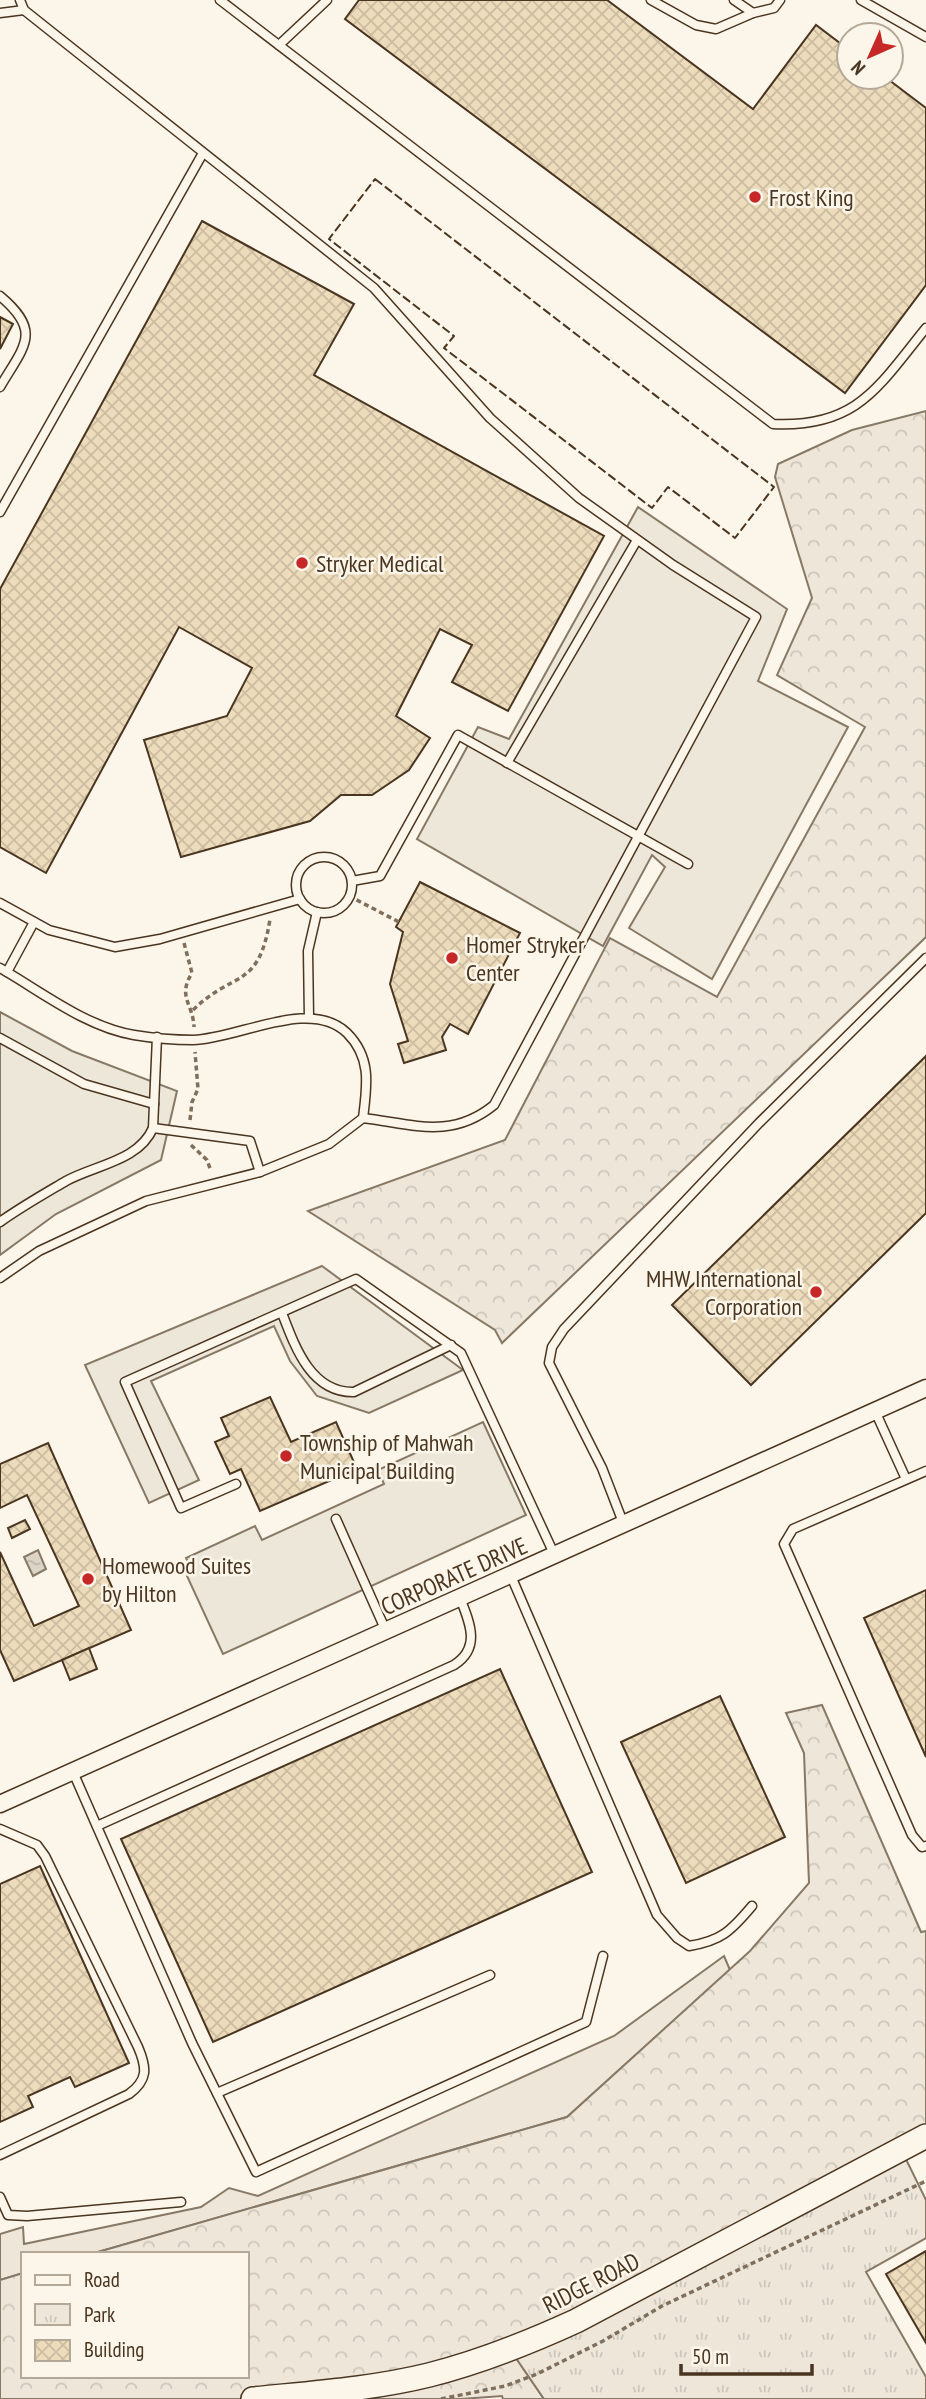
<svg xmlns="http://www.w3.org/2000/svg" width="926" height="2399" viewBox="0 0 926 2399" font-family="'PT Sans Narrow',sans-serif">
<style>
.green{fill:#ede6d9;stroke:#887966;stroke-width:2}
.forest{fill:url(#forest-crowns);stroke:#887966;stroke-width:2}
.park{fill:url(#park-tufts);stroke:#887966;stroke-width:2}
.parking{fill:#ede7d9;stroke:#887966;stroke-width:2}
.water{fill:url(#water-ripples);stroke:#887966;stroke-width:2}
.building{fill:url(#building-cross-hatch);stroke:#4a3520;stroke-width:2}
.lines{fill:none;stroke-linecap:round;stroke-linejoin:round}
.lane-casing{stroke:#4a3520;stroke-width:11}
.street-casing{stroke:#4a3520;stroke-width:19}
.secondary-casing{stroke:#4a3520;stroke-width:26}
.path{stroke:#7f6f5c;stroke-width:3.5;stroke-dasharray:5 3.5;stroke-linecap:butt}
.lane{stroke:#fbf6e9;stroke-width:8}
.street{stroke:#fbf6e9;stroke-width:16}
.secondary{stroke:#fbf6e9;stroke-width:23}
.fence{stroke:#4a3520;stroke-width:2;stroke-dasharray:9 3.5;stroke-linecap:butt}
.poi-dot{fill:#c62828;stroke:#fbf6e9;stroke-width:2.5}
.labels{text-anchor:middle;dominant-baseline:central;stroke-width:5;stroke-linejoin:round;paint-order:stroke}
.poi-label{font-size:24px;fill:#4a3520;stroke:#fbf6e9;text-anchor:start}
.street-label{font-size:24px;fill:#4a3520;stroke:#fbf6e9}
</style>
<defs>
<pattern id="forest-crowns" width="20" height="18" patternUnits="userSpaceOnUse" patternTransform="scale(1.75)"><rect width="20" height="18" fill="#ede6d9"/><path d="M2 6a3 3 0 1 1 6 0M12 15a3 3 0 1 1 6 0" fill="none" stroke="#cdc6ba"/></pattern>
<pattern id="park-tufts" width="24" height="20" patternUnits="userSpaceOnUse" patternTransform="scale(1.75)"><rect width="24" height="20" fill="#ede6d9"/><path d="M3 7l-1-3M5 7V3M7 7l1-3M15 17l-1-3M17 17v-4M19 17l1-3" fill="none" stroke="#cdc6ba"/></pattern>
<pattern id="water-ripples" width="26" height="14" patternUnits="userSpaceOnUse" patternTransform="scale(1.75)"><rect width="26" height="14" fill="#dcd4c6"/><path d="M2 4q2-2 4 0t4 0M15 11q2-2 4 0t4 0" fill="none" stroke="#beb7aa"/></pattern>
<pattern id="building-cross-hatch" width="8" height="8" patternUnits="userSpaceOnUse" patternTransform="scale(1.75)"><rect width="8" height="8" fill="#ecdcbc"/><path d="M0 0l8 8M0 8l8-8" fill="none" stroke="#ccbda1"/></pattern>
</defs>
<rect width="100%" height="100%" fill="#fbf6e9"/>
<!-- green -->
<polygon class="green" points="724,1956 730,1970 567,2117 91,2254 23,2254 23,2273 0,2280 0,2234 23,2227 24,2244 201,2207 229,2188 258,2196 614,2036"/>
<!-- forest -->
<g class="forest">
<polygon points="926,411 926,937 502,1343 495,1330 308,1211 505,1140 610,938 717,997 865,727 777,675 812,598 775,477 778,464 852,430"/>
<polygon points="822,1705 921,1932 926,1931 926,2132 508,2346 544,2399 503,2399 502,2396 461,2399 0,2399 0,2280 23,2273 23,2376 247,2376 247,2254 91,2254 567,2117 750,1951 809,1883 804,1753 786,1713"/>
</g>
<!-- park -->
<polygon class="park" points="900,2147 926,2200 926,2238 866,2272 926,2377 926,2399 544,2399 507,2345"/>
<!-- parking -->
<g class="parking">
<polygon points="638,507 787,609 758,681 848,727 712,979 629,928 665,867 652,855 603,946 417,839 478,727 509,739"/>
<polygon points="0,1012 72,1051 177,1091 161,1160 56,1214 0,1255"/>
<polygon points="322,1266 463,1370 369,1413 317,1396 290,1361 274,1326 151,1381 199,1480 149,1503 85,1365"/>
<polygon points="483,1422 526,1515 223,1654 187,1576 193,1573 186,1558 255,1526 262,1540 384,1484 378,1470"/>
</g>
<!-- water -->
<polygon class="water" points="38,1550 46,1569 33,1576 24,1557"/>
<!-- building -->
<g class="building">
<polygon points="359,0 607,0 753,109 816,25 849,50 849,77 885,77 926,108 926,285 845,393 345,19"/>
<polygon points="202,221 354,304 314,375 604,536 508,711 452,682 472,645 440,629 396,716 430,738 409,770 372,795 341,795 310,821 181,857 144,740 227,716 252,668 179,627 46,873 0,847 0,589"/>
<polygon points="0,317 13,324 0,349"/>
<polygon points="420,882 520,933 468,1034 450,1024 442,1037 446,1050 404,1063 398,1044 408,1041 390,984 403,932 396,927"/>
<polygon points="926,1056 926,1213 751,1385 672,1305"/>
<polygon points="270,1397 291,1442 336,1422 357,1469 260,1511 241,1469 230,1474 215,1442 229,1436 221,1418"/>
<polygon points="48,1443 131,1630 14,1681 0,1650 0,1552 34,1626 79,1606 27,1495 0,1508 0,1464"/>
<polygon points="25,1520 30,1529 12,1538 8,1528"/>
<polygon points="926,1590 926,1757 864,1618"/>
<polygon points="89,1648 97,1669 70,1680 62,1660"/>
<polygon points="500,1669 592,1872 213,2042 121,1839"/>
<polygon points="720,1696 785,1837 686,1883 621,1742"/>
<polygon points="40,1866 129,2063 75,2087 70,2077 28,2096 33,2107 0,2122 0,1884"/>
<polygon points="926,2251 926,2343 886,2274"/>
</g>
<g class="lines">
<defs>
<g id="lane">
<path d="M20,0l4,10 350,278 116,130 89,80 94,67 83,52 -262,488c-43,35 -81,19 -131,13"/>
<path d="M220,0l553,424c84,4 105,-37 153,-96"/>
<polyline points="651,0 696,25 716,29 753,13"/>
<polyline points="734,0 753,13 774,8 780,0"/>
<polyline points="861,0 926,37"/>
<polyline points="0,13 24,10"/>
<polyline points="279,45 327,0"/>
<path d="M0,296c43,36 24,50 0,91"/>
<polyline points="0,512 203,153"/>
<polyline points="507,763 637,540"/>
<circle cx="324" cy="885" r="28"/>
<polyline points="352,881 380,876 458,735 688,864"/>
<polyline points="0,903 49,930 115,947 160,939 300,899"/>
<path d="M0,968c42,24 86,59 134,67 18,3 40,5 59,5 45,-1 117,-43 154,-7 25,25 20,53 16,85l-34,26 -69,28 -114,29 -107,50 -39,27"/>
<polyline points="7,972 34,922"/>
<polyline points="309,1018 308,951 317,912"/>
<polyline points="0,1038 84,1084 154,1104"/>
<polyline points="153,1128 250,1141 260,1172"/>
<path d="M0,1222c21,-15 44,-28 66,-41 29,-16 73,-20 87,-53l4,-91"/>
<path d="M282,1313c13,34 29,80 72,79l97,-47"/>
<polyline points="875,1411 906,1479"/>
<polyline points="926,1471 793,1529 784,1544 912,1835 922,1847 926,1846"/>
<polyline points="236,1484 181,1508 125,1382 356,1279 461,1353 555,1556"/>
<polyline points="336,1519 386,1631"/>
<polyline points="624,1525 602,1468 549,1363 552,1347 564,1329 759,1123 926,958"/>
<path d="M511,1576l146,339 20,23 12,8c32,-5 42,-15 63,-40"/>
<polyline points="73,1772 192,2043 256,2172 586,2022 603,1956"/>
<path d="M97,1826l357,-161c27,-17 16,-42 6,-67"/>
<path d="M0,1829l37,16 8,11 93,191c9,21 10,33 -9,47l-129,61"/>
<polyline points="217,2093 490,1975"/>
<polyline points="0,2197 8,2215 27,2216 181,2202"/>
</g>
<polyline id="street" points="0,1804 926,1388"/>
<path id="secondary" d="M253,2399c59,-6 119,-10 176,-24 51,-13 99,-32 147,-54l350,-185"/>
</defs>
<!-- lane casing -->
<use href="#lane" class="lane-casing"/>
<!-- street casing -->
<use href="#street" class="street-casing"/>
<!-- secondary casing -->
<use href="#secondary" class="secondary-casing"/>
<!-- path -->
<g class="path">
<polyline points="349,896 399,922"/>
<path d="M184,943l8,30c-15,24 1,30 2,54"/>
<path d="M193,1010c41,-40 66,-20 77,-91"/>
<polyline points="190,1120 192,1102 198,1089 195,1052"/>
<polyline points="191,1145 207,1160 211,1171"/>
<polyline points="441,2399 505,2386 537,2374 603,2341 662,2306 926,2181"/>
</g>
<!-- lane -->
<use href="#lane" class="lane"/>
<!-- street -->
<use href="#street" class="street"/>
<!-- secondary -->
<use href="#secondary" class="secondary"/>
<!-- fence -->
<polygon class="fence" points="375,179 774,487 735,538 668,487 652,508 444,348 454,336 329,239"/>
</g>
<!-- markers -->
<g class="poi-dot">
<circle cx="755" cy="197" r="7"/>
<circle cx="302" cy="563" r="7"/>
<circle cx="452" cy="958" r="7"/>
<circle cx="816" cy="1292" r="7"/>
<circle cx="286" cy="1456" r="7"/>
<circle cx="88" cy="1579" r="7"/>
</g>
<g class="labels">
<!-- poi labels -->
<g class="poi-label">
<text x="769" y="197">Frost King</text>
<text x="316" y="563">Stryker Medical</text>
<text x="466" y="944">Homer Stryker<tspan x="466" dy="28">Center</tspan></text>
<text x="802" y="1278" text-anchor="end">MHW International<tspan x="802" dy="28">Corporation</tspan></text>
<text x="300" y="1442">Township of Mahwah<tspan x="300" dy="28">Municipal Building</tspan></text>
<text x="102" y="1565">Homewood Suites<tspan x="102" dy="28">by Hilton</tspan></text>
</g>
<!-- street labels -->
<g class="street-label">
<text transform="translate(454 1576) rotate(-24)">CORPORATE DRIVE</text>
<text transform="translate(591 2283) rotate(-27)">RIDGE ROAD</text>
</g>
</g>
<!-- legend -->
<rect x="21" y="2252" width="228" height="126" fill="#fbf6e9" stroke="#b4a999" stroke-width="2"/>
<rect x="35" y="2275" width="35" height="10" fill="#fbf6e9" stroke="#b4a999" stroke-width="2"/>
<text x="84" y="2287" font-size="21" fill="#4a3520">Road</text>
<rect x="35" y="2304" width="35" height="21" fill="url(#park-tufts)" stroke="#b4a999" stroke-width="2"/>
<text x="84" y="2322" font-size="21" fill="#4a3520">Park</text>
<rect x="35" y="2340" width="35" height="21" fill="url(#building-cross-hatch)" stroke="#b4a999" stroke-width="2"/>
<text x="84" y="2357" font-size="21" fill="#4a3520">Building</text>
<!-- north arrow -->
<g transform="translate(870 56) rotate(225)"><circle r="33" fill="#fbf6e9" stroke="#b4a999" stroke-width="2"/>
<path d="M0-5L12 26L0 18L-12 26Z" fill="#c62828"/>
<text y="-10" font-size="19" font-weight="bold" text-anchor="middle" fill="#4a3520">N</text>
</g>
<!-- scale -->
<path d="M681 2364v10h131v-10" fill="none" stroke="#4a3520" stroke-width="3.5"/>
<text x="692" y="2364" font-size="21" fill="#4a3520" stroke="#fbf6e9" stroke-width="5" paint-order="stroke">50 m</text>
</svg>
